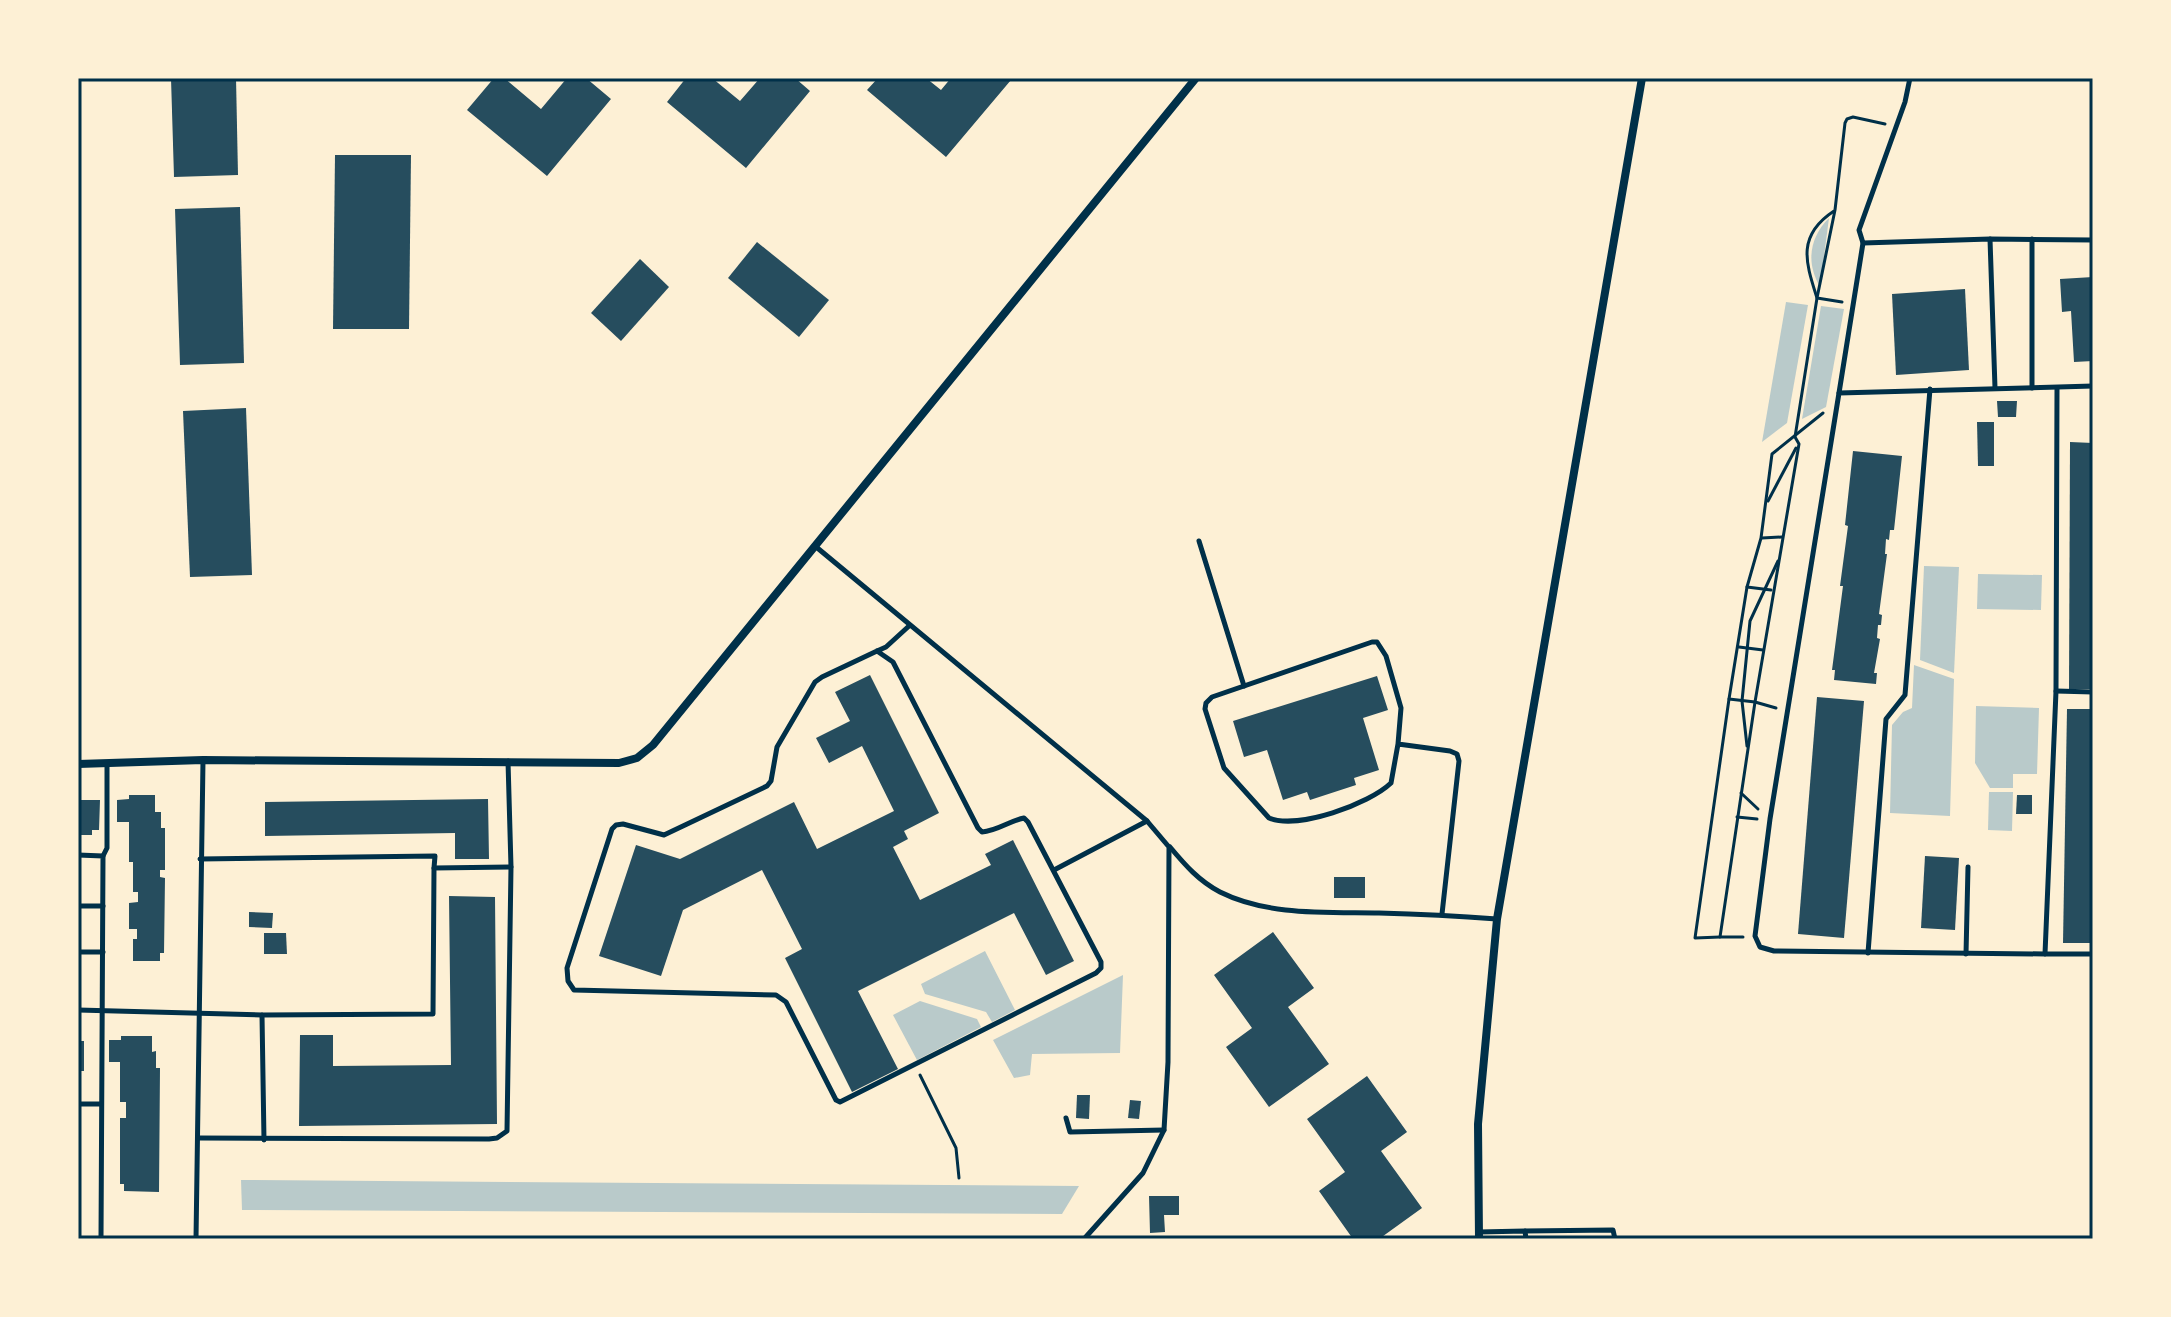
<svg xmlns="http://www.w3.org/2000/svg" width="2171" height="1317" viewBox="0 0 2171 1317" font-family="'IBM Plex Sans',sans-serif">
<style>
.green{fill:#b9caca}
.building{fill:#264d5e}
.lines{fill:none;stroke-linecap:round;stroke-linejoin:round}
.path{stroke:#003049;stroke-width:3}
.service{stroke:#003049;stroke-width:5}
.minor{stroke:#003049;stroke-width:8}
.neatline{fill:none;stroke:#003049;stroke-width:3}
</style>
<rect width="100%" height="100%" fill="#fdf0d5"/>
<!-- green -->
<g class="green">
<path d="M1829,218l-9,69c-14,-24 -11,-49 9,-69z"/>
<polygon points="1786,302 1808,305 1787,423 1762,442"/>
<polygon points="1821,306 1844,309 1826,407 1802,419"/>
<polygon points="1924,566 1959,567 1954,673 1920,660"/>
<polygon points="1978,574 2042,575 2041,610 1977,609"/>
<polygon points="1914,665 1954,679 1950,816 1890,813 1892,725 1903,712 1912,708"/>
<polygon points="1976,706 2039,708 2037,774 2013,774 2013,788 1990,788 1975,763"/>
<polygon points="1989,792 2013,792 2012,831 1988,830"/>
<polygon points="985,951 1015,1010 992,1022 986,1012 925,994 921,984"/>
<polygon points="1123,975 1120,1053 1032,1054 1030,1075 1014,1078 993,1040"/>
<polygon points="920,1001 977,1019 981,1027 917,1060 893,1015"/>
<polygon points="241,1180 1079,1186 1062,1214 242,1210"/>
</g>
<!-- building -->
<g class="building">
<polygon points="171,78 236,78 238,175 174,177"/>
<polygon points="494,78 504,78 541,109 567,78 586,78 611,99 547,176 467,110"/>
<polygon points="686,78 712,78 740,101 760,78 795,78 810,91 746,168 667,102"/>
<polygon points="878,78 926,78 941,90 951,78 1011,80 946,157 867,90"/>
<polygon points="335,155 411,155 409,329 333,329"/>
<polygon points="240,207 244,363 180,365 175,209"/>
<polygon points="757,242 829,300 799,337 728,278"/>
<polygon points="640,259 669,287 621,341 591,313"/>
<polygon points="2093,277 2093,361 2074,362 2071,311 2062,312 2060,279"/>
<polygon points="1965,289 1969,370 1896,375 1892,294"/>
<polygon points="1997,401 2017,401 2016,417 1998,417"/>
<polygon points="246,408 252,575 190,577 183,411"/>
<polygon points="1977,422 1994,422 1994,466 1978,466"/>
<polygon points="2070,442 2093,443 2093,689 2069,689"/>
<polygon points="1853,451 1902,456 1894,530 1890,530 1889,540 1886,539 1885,554 1887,554 1879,614 1882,615 1881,625 1878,625 1877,638 1880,639 1874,673 1877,673 1876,684 1834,680 1835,670 1832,670 1843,586 1840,586 1848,526 1845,525"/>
<polygon points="870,675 939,813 904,831 908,839 893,847 920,900 991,865 985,854 1013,840 1074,961 1046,975 1014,913 858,991 898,1069 852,1092 785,958 802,949 762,870 683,910 661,976 599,956 636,845 680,859 794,802 817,849 894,811 862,746 829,763 816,738 850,721 835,692"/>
<polygon points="1377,676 1388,710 1363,718 1379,770 1354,778 1356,785 1310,800 1307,792 1283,800 1267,750 1244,757 1233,721"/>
<polygon points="1817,697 1864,701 1844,938 1798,934"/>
<polygon points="2067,709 2093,709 2093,943 2063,943"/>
<polygon points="129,795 155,795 155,812 161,812 161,828 165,828 165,870 160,870 160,877 165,878 164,953 160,953 160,961 133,961 133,939 137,939 137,929 129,929 129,903 138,902 138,892 133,892 133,862 129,862 129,822 117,822 117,800 129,799"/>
<polygon points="2017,795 2032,795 2032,814 2016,814"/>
<polygon points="488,799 489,859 455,859 455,833 265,836 265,802"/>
<polygon points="78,800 100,800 99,830 92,830 92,835 78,835"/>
<polygon points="1925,856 1959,858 1955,930 1921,928"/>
<rect x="1334" y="877" width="31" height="21"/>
<polygon points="449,896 495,897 497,1124 299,1126 300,1035 333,1035 333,1066 451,1065"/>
<polygon points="249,912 273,913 272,928 249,927"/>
<polygon points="1273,932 1314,988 1288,1007 1329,1064 1269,1107 1226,1047 1252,1028 1214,975"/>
<polygon points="264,933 286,933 287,954 264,954"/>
<polygon points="121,1036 152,1036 152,1052 156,1051 156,1068 160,1068 159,1192 124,1191 124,1184 120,1184 120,1118 126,1118 126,1102 120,1102 120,1062 109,1062 109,1040 121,1040"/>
<rect x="78" y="1041" width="6" height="30"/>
<polygon points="1367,1076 1407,1132 1381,1151 1422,1208 1379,1239 1353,1239 1319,1191 1345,1172 1307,1119"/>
<polygon points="1077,1095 1090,1095 1089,1119 1076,1118"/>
<polygon points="1130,1100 1141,1101 1139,1119 1128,1118"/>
<polygon points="1149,1196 1179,1196 1179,1215 1164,1215 1165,1232 1150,1233"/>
</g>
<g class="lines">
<!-- path -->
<g class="path">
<path d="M1834,211c-38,25 -28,52 -17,87l25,4"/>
<polyline points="1768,501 1796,448"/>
<polyline points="1762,538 1782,537"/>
<polyline points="1747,587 1771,590"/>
<polyline points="1739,647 1763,650"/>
<polyline points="1729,699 1755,702 1776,708"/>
<polyline points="1747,746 1742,701 1750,621 1778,561"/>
<polyline points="1741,793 1758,809"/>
<polyline points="1737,817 1757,819"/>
<polyline points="1720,937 1695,938 1729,699 1747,587 1761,538 1772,454 1823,413"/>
<polyline points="1743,937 1720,937 1755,702 1799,444 1795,437 1817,298 1835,210 1845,123 1847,119 1853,117 1885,124"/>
<polyline points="920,1075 956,1148 959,1178"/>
</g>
<!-- service -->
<g class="service">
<polyline points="1990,239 1995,388"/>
<polyline points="1863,243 1990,239 2093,240"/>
<polyline points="2032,388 2032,239"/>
<polyline points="2057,388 2056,691 2045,954 2093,954"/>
<polyline points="1839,393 1863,243 1859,230 1905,102 1910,78"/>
<polyline points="1199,541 1244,686"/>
<polyline points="815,546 1147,821 1169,847 1168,1062 1164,1130 1143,1173 1084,1239"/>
<path d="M877,651l16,11 85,166 4,4c15,-1 27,-11 42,-14l4,4 73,140v6l-5,5 -256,129 -4,-2 -50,-98 -10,-7 -202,-5 -6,-9 -1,-13 45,-139 4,-4 7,-1 41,11 103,-49 4,-5 6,-34 38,-65 7,-5 55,-26 9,-4 23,-21"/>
<polyline points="2056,691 2093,692"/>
<path d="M1398,744l-7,39c-22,21 -93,47 -122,35l-45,-50 -19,-59 1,-6 6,-6 160,-55h5l9,14 15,52 -3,36 52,7 7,3 2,7 -17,153"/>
<path d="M1170,847c15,18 29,34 50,45 48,24 107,20 159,21 39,1 79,3 118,6"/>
<polyline points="78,855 103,856 101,1239"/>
<polyline points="103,856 107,848 107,764"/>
<polyline points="200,859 435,856 434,868"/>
<polyline points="1054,870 1147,821"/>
<polyline points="78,906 103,906"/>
<polyline points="78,952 103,952"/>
<polyline points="1868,953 1886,719 1905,695 1930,389"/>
<polyline points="1966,954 1968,867"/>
<polyline points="2045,954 1774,951 1760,947 1755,936 1770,819 1839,393 2093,386"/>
<polyline points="78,1010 262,1015"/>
<polyline points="78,1104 101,1104"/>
<polyline points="1066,1118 1070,1132 1164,1130"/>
<polyline points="199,1138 489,1139 497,1138 507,1131 511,867 508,761"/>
<polyline points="264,1140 262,1015 433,1014 434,868 511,867"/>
<polyline points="1525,1231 1613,1230 1615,1239"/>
<polyline points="1479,1232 1525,1231 1526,1239"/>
<polyline points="196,1239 203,760"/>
</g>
<!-- minor -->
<g class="minor">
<polyline points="78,764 203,760 619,763 637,758 653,745 1196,78"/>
<polyline points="1479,1239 1478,1124 1497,919 1642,78"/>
</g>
</g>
<!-- border -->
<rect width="2171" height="1317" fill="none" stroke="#fdf0d5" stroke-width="160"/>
<rect x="80" y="80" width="2011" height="1157" class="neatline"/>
</svg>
